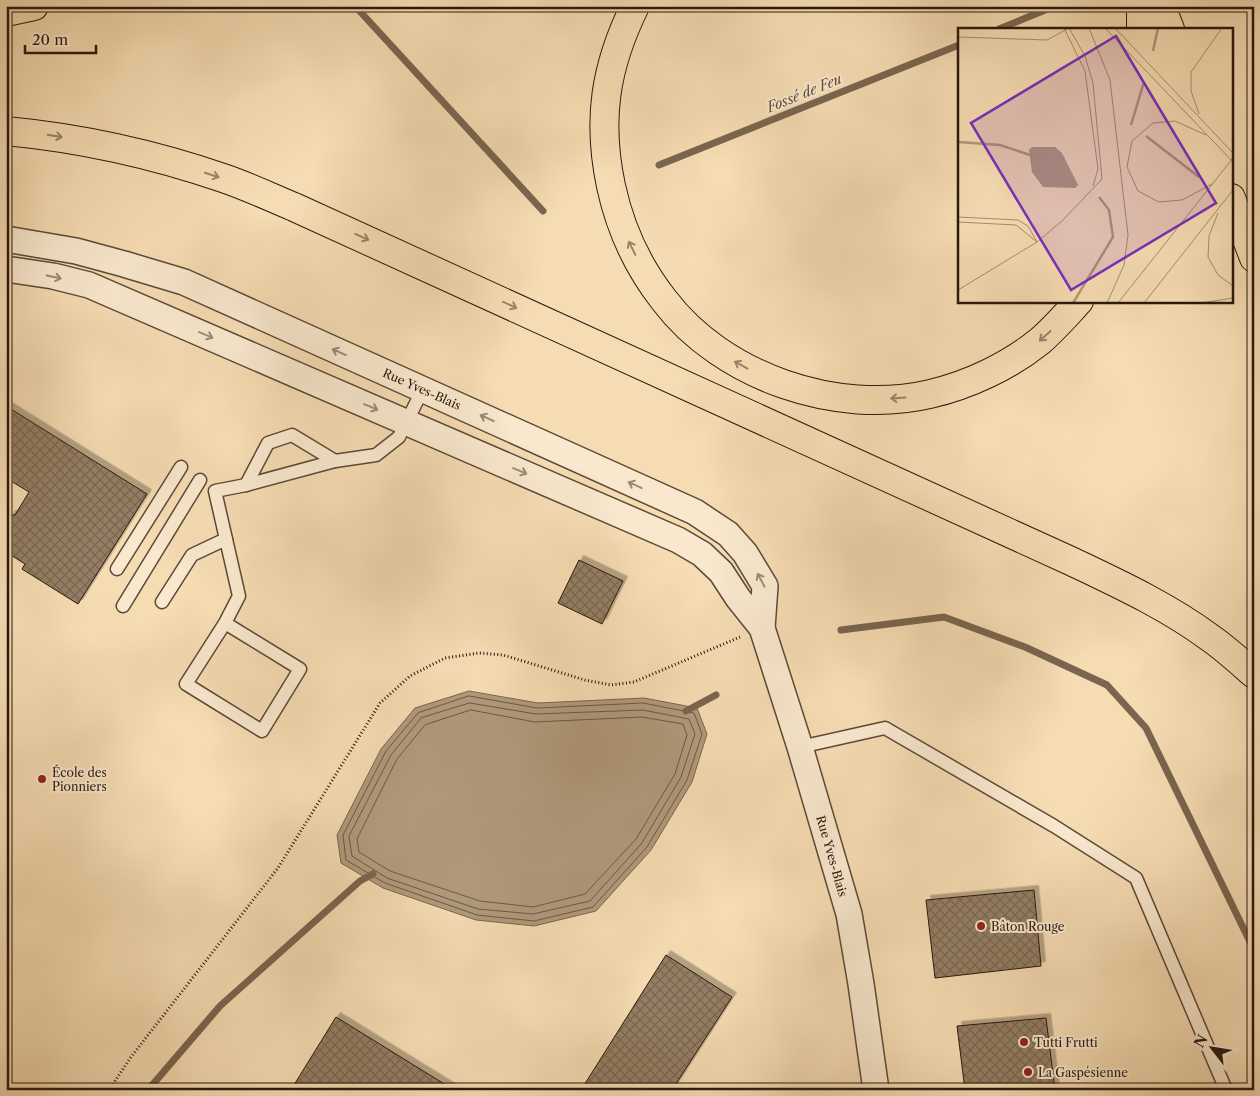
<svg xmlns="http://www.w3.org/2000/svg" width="1260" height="1096" viewBox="0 0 1260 1096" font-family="'Libre Caslon Text',serif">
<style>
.water{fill:#b0997b;stroke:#7a654f}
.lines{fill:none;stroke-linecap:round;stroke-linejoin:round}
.shore{stroke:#6c5844;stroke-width:1}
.stream{stroke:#7a654f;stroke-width:7}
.building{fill:url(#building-cross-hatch);stroke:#29180e;filter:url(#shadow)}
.lane-casing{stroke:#5c4937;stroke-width:15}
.street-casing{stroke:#5c4937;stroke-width:28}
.highway-casing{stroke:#29180e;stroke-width:30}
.path{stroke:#29180e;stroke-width:3;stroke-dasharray:1 2.5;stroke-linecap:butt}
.lane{stroke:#f9e8ce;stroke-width:12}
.street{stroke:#f9e8ce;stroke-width:25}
.highway{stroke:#f6dcb3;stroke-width:28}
.oneway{stroke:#9a8469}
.oneway2{stroke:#9b8a78}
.poi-dot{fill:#8f2418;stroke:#f9e8ce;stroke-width:2}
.labels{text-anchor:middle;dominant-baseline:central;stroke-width:4;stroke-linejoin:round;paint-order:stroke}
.street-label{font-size:12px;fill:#29180e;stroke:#f9e8ce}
.poi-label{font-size:12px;fill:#29180e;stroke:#f9e8ce;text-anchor:start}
.water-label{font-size:14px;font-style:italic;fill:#5f4c3a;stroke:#f9e8ce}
.inset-river{fill:none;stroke:#b0997b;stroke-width:2.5}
.inset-road{fill:none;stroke:#a48e71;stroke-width:1}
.view{fill:#7b2cbf;fill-opacity:0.15;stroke:#7b2cbf;stroke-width:2.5}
.inset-edge{fill:none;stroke:#29180e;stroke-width:2.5}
</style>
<defs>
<pattern id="building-cross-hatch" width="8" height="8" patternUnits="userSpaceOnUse" patternTransform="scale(1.25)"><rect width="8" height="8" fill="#947e64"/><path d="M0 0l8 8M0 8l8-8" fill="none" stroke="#796651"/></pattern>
<filter id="shadow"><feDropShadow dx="4.5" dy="-4.5" stdDeviation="0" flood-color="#0004"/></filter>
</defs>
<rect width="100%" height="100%" fill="#f6dcb3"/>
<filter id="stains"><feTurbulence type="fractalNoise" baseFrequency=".004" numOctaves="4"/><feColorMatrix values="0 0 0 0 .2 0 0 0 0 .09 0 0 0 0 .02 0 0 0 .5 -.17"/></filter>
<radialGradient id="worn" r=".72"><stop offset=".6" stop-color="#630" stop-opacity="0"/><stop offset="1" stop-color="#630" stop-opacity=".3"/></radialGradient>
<!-- water -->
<polygon class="water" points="469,691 538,703 644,698 697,708 707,734 692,782 651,850 596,911 534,926 476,920 383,888 341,863 337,835 381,749 415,708"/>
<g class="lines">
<!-- shore -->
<g class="shore">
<polygon points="469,696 537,708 643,703 694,713 702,734 687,780 647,847 593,907 534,921 477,915 385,883 346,860 343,835 386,751 418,713"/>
<polygon points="470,703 536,714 643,710 689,719 695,734 681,777 642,843 590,901 533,914 478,909 387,878 352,856 349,836 391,755 421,718"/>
<polygon points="471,710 535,722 642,717 683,724 687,735 675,774 636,839 585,894 533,907 480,901 390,871 359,852 357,839 397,759 425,725"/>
</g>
<!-- stream -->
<g class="stream">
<polyline points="355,6 543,211"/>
<polyline points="999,29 1055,6"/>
<polyline points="659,165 959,45"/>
<polyline points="841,630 944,617 1025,647 1107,685 1146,728 1254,950"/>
<polyline points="686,711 716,695"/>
<polyline points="148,1090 220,1006 360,881 373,874"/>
</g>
</g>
<!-- building -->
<g class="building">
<polygon points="6,406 147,494 78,604 22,569 25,564 6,552 6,522 11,515 15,515 29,492 6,478"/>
<polygon points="579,560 623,581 602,624 558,603"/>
<polygon points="1034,890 1041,966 935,978 926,900"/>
<polygon points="666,955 732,997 672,1090 581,1090"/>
<polygon points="336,1017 454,1090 302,1090 294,1085"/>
<polygon points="1046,1018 1055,1090 965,1090 957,1026"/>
</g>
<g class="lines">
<defs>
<g id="lane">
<polyline points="246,485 268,443 292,435 335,461"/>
<polyline points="117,569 181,467"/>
<polyline points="162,602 192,555 226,539"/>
<polyline points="123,606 200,480"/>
<polyline points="225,623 300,669 262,731 186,684 225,623 239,596 215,491 246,485 335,461 376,455 399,437 423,389"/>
<polyline points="800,747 885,728 1054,826 1136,878 1226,1090"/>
</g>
<g id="street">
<polyline points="6,239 76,251 124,264 184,282 695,512 728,534 745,553 765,586 762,628"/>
<polyline points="6,269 53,276 89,285 678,540 702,554 721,572 738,598 762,628 800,747 849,914 861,984 876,1090"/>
</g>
<g id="highway">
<path d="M635,6c-30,61 -38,114 -24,180 9,42 27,81 53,114 58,77 173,116 266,94 39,-9 79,-28 110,-53 14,-12 26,-26 39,-40"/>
<polyline points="1161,6 1170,29"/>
<polyline points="6,12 34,6"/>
<polyline points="1141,29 1141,6"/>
<path d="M6,131c74,7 147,23 217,47 24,8 47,19 71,29l779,355c46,22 94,44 136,75 16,11 30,24 45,37"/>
<polyline points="1231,198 1254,258"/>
</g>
</defs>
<!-- lane casing -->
<use href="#lane" class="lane-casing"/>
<!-- street casing -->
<use href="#street" class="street-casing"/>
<!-- highway casing -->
<use href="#highway" class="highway-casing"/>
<!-- path -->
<polyline class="path" points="109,1090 131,1057 278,868 380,703 410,676 445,658 479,653 503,655 585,680 611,685 634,682 740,637"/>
<!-- lane -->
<use href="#lane" class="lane"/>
<!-- street -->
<use href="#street" class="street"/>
<!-- highway -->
<use href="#highway" class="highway"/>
</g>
<!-- one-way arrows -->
<defs><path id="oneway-shaft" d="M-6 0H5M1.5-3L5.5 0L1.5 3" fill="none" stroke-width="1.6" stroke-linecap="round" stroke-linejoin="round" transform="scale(1.25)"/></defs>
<g class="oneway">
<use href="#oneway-shaft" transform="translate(55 136) rotate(9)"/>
<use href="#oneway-shaft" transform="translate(212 175) rotate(18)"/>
<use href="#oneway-shaft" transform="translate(362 237) rotate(24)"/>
<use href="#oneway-shaft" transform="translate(632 248) rotate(-116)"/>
<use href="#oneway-shaft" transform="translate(510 305) rotate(25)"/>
<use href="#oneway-shaft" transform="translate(1045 336) rotate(138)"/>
<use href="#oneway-shaft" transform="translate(741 365) rotate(-151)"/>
<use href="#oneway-shaft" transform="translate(898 398) rotate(176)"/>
</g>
<g class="oneway2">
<use href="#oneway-shaft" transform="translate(54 277) rotate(12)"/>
<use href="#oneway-shaft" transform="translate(206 335) rotate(23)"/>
<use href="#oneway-shaft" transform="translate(339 352) rotate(-156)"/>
<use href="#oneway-shaft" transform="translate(371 407) rotate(23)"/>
<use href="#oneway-shaft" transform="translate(487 418) rotate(-156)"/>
<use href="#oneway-shaft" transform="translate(520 471) rotate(23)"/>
<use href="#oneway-shaft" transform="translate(635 485) rotate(-156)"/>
<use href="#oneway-shaft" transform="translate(761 580) rotate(-118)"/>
</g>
<!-- markers -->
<g class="poi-dot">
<circle cx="42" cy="779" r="5"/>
<circle cx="981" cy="926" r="5"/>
<circle cx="1024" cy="1042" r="5"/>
<circle cx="1028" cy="1072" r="5"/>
</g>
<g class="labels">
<!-- street labels -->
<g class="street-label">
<text transform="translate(422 389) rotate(24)">Rue Yves-Blais</text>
<text transform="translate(832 856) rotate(74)">Rue Yves-Blais</text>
</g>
<!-- poi labels -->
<g class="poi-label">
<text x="52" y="772">École des<tspan x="52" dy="14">Pionniers</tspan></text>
<text x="991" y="926">Bâton Rouge</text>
<text x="1034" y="1042">Tutti Frutti</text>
<text x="1038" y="1072">La Gaspésienne</text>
</g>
<!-- water labels -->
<g class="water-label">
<text transform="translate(804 93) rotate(-22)">Fossé de Feu</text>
</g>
</g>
<!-- overview -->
<g transform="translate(958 28)">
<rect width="275" height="275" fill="#f6dcb3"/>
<path d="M74,119h23l7,6 16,32 -3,3 -32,-1 -11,-15 -3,-22z" fill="#b0997b"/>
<path class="inset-river" d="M195,23l5,-23M173,97l13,-43M188,108l53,41M0,114l42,3 30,10M115,275l40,-66 -4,-27 -10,-13"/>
<path class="inset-road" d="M106,0l21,43 13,98 -5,17M131,0l21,52 18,155 -4,30 -17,38M147,0l128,134M157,0l118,125M0,9l89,3 20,-11M241,86l-8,-23v-19l31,-44M248,107l-31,-14 -22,2 -21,18 -5,26 11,24 21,11 23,-2 30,-16M260,185l-9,23 -1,21 10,18 15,11M0,189l60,3 10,6 9,16M0,194l58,3 21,17M0,262l79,-48 25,-21 40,-42 -9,-96 -8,-27 -16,-28M160,275l115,-145M186,275l89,-113M243,275l32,-5"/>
<path class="view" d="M158,8l100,167 -145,87 -100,-167z"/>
<rect width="275" height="275" class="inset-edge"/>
</g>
<!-- margin -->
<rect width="1260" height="1096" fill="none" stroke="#f6dcb3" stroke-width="25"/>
<rect x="8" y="8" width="1245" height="1081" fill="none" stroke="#29180e" stroke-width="2.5"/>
<rect x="12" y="12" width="1235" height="1071" fill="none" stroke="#29180e"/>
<!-- north arrow -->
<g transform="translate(1212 1048) rotate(301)" stroke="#f9e8ce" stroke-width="4" paint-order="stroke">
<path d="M0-4L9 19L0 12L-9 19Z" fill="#29180e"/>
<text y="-8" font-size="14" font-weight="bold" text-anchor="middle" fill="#29180e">N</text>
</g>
<!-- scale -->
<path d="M25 45v8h71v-8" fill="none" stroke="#29180e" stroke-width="2.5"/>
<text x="32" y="45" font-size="15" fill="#29180e" stroke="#f9e8ce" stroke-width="4" paint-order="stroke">20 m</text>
<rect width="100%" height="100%" filter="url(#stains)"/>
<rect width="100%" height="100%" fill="url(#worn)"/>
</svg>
